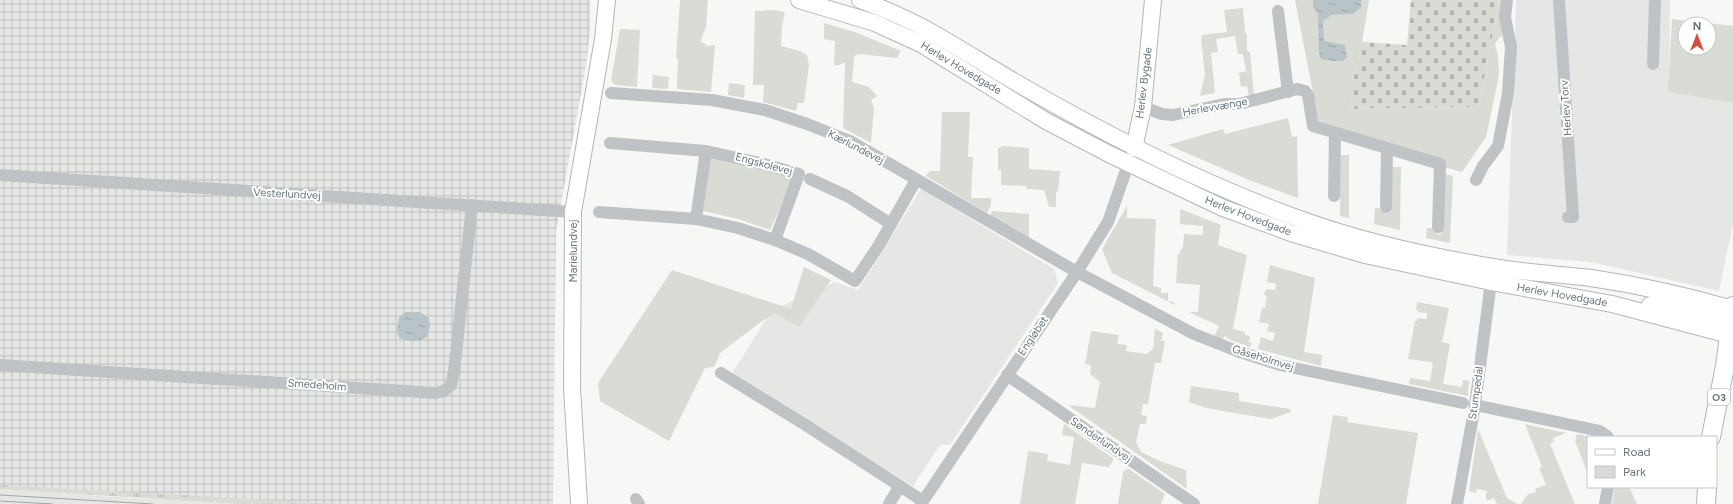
<svg xmlns="http://www.w3.org/2000/svg" width="1733" height="504" viewBox="0 0 1733 504" font-family="Figtree,sans-serif">
<style>
.built{fill:#e5e7e5}
.industrial{fill:url(#industrial-grid)}
.grass{fill:url(#grass-tufts)}
.cemetery{fill:url(#cemetery-stones)}
.green{fill:#d8dcd4;fill-rule:evenodd}
.water{fill:url(#water-ripples)}
.lines{fill:none;stroke-linecap:round;stroke-linejoin:round}
.secondary-casing{stroke:#b1b7bb;stroke-width:18}
.primary-casing{stroke:#b0b6b9;stroke-width:20}
.street{stroke:#bfc3c6;stroke-width:12}
.secondary{stroke:#fff;stroke-width:16}
.primary{stroke:#fff;stroke-width:18}
.tram{stroke:#9fa6aa;stroke-width:1}
.labels{text-anchor:middle;dominant-baseline:central;stroke-width:4;stroke-linejoin:round;paint-order:stroke}
.shield{fill:#fff;stroke:#939ea4;stroke-width:1}
.shield-label{font-size:10px;font-weight:bold;fill:#65757d}
.street-label{font-size:11px;fill:#65757d;stroke:#fff}
</style>
<defs>
<pattern id="industrial-grid" width="8" height="8" patternUnits="userSpaceOnUse"><rect width="8" height="8" fill="#e5e7e5"/><path d="M0 4h8M4 0v8" fill="none" stroke="#bdc0bf"/></pattern>
<pattern id="grass-tufts" width="24" height="20" patternUnits="userSpaceOnUse"><rect width="24" height="20" fill="#d8dcd4"/><path d="M3 7l-1-3M5 7V3M7 7l1-3M15 17l-1-3M17 17v-4M19 17l1-3" fill="none" stroke="#b3b7b1"/></pattern>
<pattern id="cemetery-stones" width="16" height="16" patternUnits="userSpaceOnUse"><rect width="16" height="16" fill="#d8dcd4"/><path d="M2 7V4a2 2 0 0 1 4 0v3zM10 15v-3a2 2 0 0 1 4 0v3z" fill="#b3b7b1"/></pattern>
<pattern id="water-ripples" width="26" height="14" patternUnits="userSpaceOnUse"><rect width="26" height="14" fill="#b9c4c8"/><path d="M2 4q2-2 4 0t4 0M15 11q2-2 4 0t4 0" fill="none" stroke="#9aa4a8"/></pattern>
</defs>
<rect width="100%" height="100%" fill="#f7f7f5"/>
<!-- built -->
<g class="built">
<polygon points="1516,0 1670,0 1669,92 1733,103 1733,223 1719,291 1591,262 1507,255"/>
<polygon points="921,189 1054,269 1058,283 950,445 940,445 913,486 731,375 772,310 835,282 858,290"/>
<polygon points="0,489 116,497 240,504 0,504"/>
</g>
<!-- industrial -->
<polygon class="industrial" points="0,0 590,0 590,28 587,60 556,231 553,504 240,504 0,489"/>
<!-- grass -->
<polygon class="grass" points="0,485 341,504 240,504 0,489"/>
<!-- cemetery -->
<polygon class="cemetery" points="1411,0 1499,0 1479,107 1350,109 1354,74 1362,42 1407,45"/>
<!-- green -->
<g class="green">
<path d="M680,0h28c-1,9 -1,18 -2,27 -1,5 -5,8 -5,15l4,2 1,2 9,-1 -4,47 -34,-3 1,-30h-2z"/>
<polygon points="1295,0 1369,0 1362,42 1354,74 1350,109 1479,107 1499,0 1501,1 1505,33 1499,38 1495,44 1498,55 1499,75 1486,137 1462,172 1444,167 1319,124"/>
<polygon points="1243,8 1245,33 1247,34 1247,51 1250,52 1254,94 1249,96 1247,86 1241,87 1239,73 1246,71 1243,54 1238,54 1235,36 1216,39 1218,52 1211,53 1215,93 1200,96 1205,75 1201,38 1202,35 1227,32 1224,10"/>
<polygon points="773,10 785,12 782,26 781,46 800,51 807,55 809,65 804,103 798,103 796,111 763,102 764,85 753,85 755,11"/>
<path d="M1672,19l61,7v77l-65,-11zM1685,24h24v24h-24z"/>
<polygon points="824,23 855,32 901,51 897,58 859,54 854,56 852,82 869,87 877,96 871,100 874,108 871,143 843,128 845,65 844,62 839,65 834,65 835,41 824,39"/>
<polygon points="620,29 640,30 637,87 615,85 611,80"/>
<polygon points="653,75 669,77 668,89 652,88"/>
<polygon points="729,83 745,85 744,98 728,95"/>
<polygon points="942,112 970,112 968,157 973,157 971,198 991,198 991,205 987,213 926,176 930,171 940,171"/>
<polygon points="1288,118 1292,137 1297,136 1298,198 1249,180 1168,145 1223,129 1225,134"/>
<polygon points="1004,146 1029,148 1029,169 1060,171 1058,191 1056,192 1056,207 1049,207 1044,190 1026,189 1026,186 1001,185 1001,170 998,170 998,148"/>
<polygon points="1340,155 1349,155 1349,218 1340,216"/>
<polygon points="711,157 794,177 770,230 738,219 703,211"/>
<polygon points="1392,167 1401,167 1400,230 1374,224 1375,208 1391,209"/>
<polygon points="1444,174 1453,176 1450,243 1426,238 1427,228 1437,228 1437,234 1441,234"/>
<polygon points="1127,206 1127,218 1156,219 1153,286 1161,288 1161,293 1168,293 1168,301 1174,302 1175,305 1112,273 1102,249"/>
<polygon points="1180,209 1221,225 1218,245 1247,255 1233,329 1245,332 1245,335 1250,336 1249,342 1252,343 1250,347 1228,339 1225,336 1222,339 1214,336 1219,326 1189,312 1198,312 1200,285 1176,283 1178,254 1180,254 1181,249 1183,248 1184,234 1203,235 1203,226 1180,224"/>
<polygon points="992,211 1029,214 1029,238 990,216"/>
<polygon points="1270,265 1315,278 1304,352 1322,355 1321,366 1258,349 1261,337 1273,341 1275,333 1267,331 1269,324 1259,322 1262,308 1265,308 1267,296 1264,295 1266,289 1275,290 1276,284 1267,282"/>
<polygon points="804,267 831,280 799,327 775,313 761,322 720,353 714,367 705,368 669,441 600,401 598,383 672,270 791,309"/>
<polygon points="1417,302 1449,308 1442,342 1450,344 1443,384 1462,387 1463,380 1469,381 1468,396 1409,384 1410,378 1430,381 1433,364 1431,362 1408,359 1415,321 1417,321 1417,318 1427,319 1427,313 1418,312 1418,310 1416,310"/>
<polygon points="1155,329 1163,333 1161,341 1165,341 1161,363 1155,363 1148,404 1143,404 1141,415 1147,416 1146,424 1140,424 1136,442 1141,452 1162,462 1186,470 1187,489 1068,405 1095,408 1100,382 1090,374 1091,365 1085,364 1091,331 1119,335 1117,344 1127,345 1126,351 1147,354 1153,349"/>
<polygon points="1191,386 1239,393 1239,401 1290,409 1291,412 1270,419 1206,408 1189,402"/>
<polygon points="1333,415 1348,417 1347,422 1418,433 1406,504 1318,504"/>
<polygon points="1064,424 1114,459 1109,467 1082,463 1075,504 1020,504 1028,451 1048,454 1047,461 1070,465 1074,437 1062,435"/>
<polygon points="1525,424 1566,433 1553,438 1554,442 1550,444 1575,504 1521,504 1528,494 1536,492 1535,489 1546,485 1539,468 1542,467"/>
<polygon points="1478,429 1507,498 1517,504 1497,504 1494,498 1487,501 1486,496 1487,491 1477,489 1476,493 1469,491"/>
<polygon points="1577,434 1590,437 1588,437 1588,474 1575,441"/>
<polygon points="1129,469 1165,494 1161,504 1118,504 1123,472 1125,470"/>
<polygon points="1615,487 1629,487 1637,504 1612,504"/>
</g>
<!-- water -->
<g class="water">
<polygon points="1313,0 1361,0 1361,7 1353,14 1331,15 1323,21 1324,41 1345,45 1347,57 1343,61 1333,61 1321,59 1319,53 1318,14 1313,7"/>
<path d="M405,312h15l9,6 1,9 -3,10c-11,6 -17,5 -28,1l-2,-8 2,-12z"/>
</g>
<g class="lines">
<defs>
<g id="secondary">
<polyline points="799,0 875,23 921,44 1046,121 1109,154 1223,208 1291,233 1365,255 1491,282 1612,304 1733,336"/>
<path d="M860,0c25,9 50,20 73,33 30,17 59,36 89,53 88,51 179,97 275,132 62,23 130,38 196,49 32,6 65,7 98,11 47,7 96,18 142,31"/>
<polyline points="1134,148 1143,107 1153,0"/>
<polyline points="1650,305 1660,305 1731,320"/>
<polyline points="579,504 572,388 573,212 603,39 607,0"/>
</g>
<g id="primary">
<polyline points="1711,437 1725,366 1733,306"/>
<polyline points="1706,504 1707,487"/>
</g>
</defs>
<!-- secondary casing -->
<use href="#secondary" class="secondary-casing"/>
<!-- primary casing -->
<use href="#primary" class="primary-casing"/>
<!-- street -->
<g class="street">
<polyline points="1559,0 1573,217 1568,217"/>
<polyline points="1278,11 1288,92"/>
<polyline points="1653,64 1655,0"/>
<polyline points="611,93 712,100 765,110 807,124 850,141 1077,272 1194,334 1237,351 1280,365 1463,403"/>
<polyline points="1143,107 1162,114 1173,115 1224,104 1239,104 1297,89 1305,91 1308,95 1313,126 1440,164 1438,227"/>
<polyline points="610,143 706,151 764,164 799,174 775,240"/>
<polyline points="0,175 573,212"/>
<polyline points="810,179 847,196 891,224"/>
<polyline points="1476,180 1483,166 1498,146 1508,93 1511,47 1505,17 1507,0"/>
<polyline points="1334,196 1335,133"/>
<polyline points="1386,207 1387,149"/>
<polyline points="599,212 696,219 738,228 775,240 808,254 855,281 879,245 916,180"/>
<polyline points="696,219 706,151"/>
<polyline points="0,365 435,393 444,391 451,385 454,372 472,205"/>
<polyline points="721,373 804,424 923,501"/>
<polyline points="1007,375 1194,504"/>
<polyline points="1475,405 1600,431 1608,437"/>
<polyline points="636,499 639,504"/>
<polyline points="889,504 900,486"/>
<polyline points="921,504 1077,272 1108,222 1131,156"/>
<polyline points="1457,504 1475,405 1491,282"/>
<polyline points="1605,504 1608,487"/>
</g>
<!-- secondary -->
<use href="#secondary" class="secondary"/>
<!-- primary -->
<use href="#primary" class="primary"/>
<!-- tram -->
<g class="tram">
<polyline points="0,495 153,504"/>
<polyline points="0,501 53,504"/>
</g>
</g>
<g class="labels">
<!-- shield labels -->
<rect class="shield" x="1708" y="389" width="22" height="16" rx="3"/>
<g class="shield-label">
<text x="1719" y="397">O3</text>
</g>
<!-- street labels -->
<g class="street-label">
<text transform="translate(961 68) rotate(31)">Herlev Hovedgade</text>
<text transform="translate(1144 83) rotate(-83)">Herlev Bygade</text>
<text transform="translate(1215 107) rotate(-10)">Herlevvænge</text>
<text transform="translate(1566 108) rotate(-94)">Herlev Torv</text>
<text transform="translate(856 147) rotate(27)">Kærlundevej</text>
<text transform="translate(764 164) rotate(15)">Engskolevej</text>
<text transform="translate(287 194) rotate(3)">Vesterlundvej</text>
<text transform="translate(1248 216) rotate(21)">Herlev Hovedgade</text>
<text transform="translate(573 251) rotate(-90)">Marielundvej</text>
<text transform="translate(1562 295) rotate(10)">Herlev Hovedgade</text>
<text transform="translate(1033 336) rotate(-56)">Engløbet</text>
<text transform="translate(1263 358) rotate(17)">Gåseholmvej</text>
<text transform="translate(317 385) rotate(4)">Smedeholm</text>
<text transform="translate(1476 393) rotate(-82)">Stumpedal</text>
<text transform="translate(1101 440) rotate(34)">Sønderlundvej</text>
</g>
</g>
<!-- legend -->
<rect x="1587" y="436" width="130" height="52" fill="#ffffff" stroke="#c1c8cb"/>
<rect x="1595" y="449" width="20" height="6" fill="#ffffff" stroke="#c1c8cb"/>
<text x="1623" y="456" font-size="12" fill="#65757d">Road</text>
<rect x="1595" y="466" width="20" height="12" fill="#d8dcd4" stroke="#c1c8cb"/>
<text x="1623" y="476" font-size="12" fill="#65757d">Park</text>
<!-- north arrow -->
<g transform="translate(1697 36)"><circle r="19" fill="#ffffff" stroke="#c1c8cb"/>
<path d="M0-3L7 15L0 10L-7 15Z" fill="#d24f3b"/>
<text y="-6" font-size="11" font-weight="bold" text-anchor="middle" fill="#65757d">N</text>
</g>
</svg>
